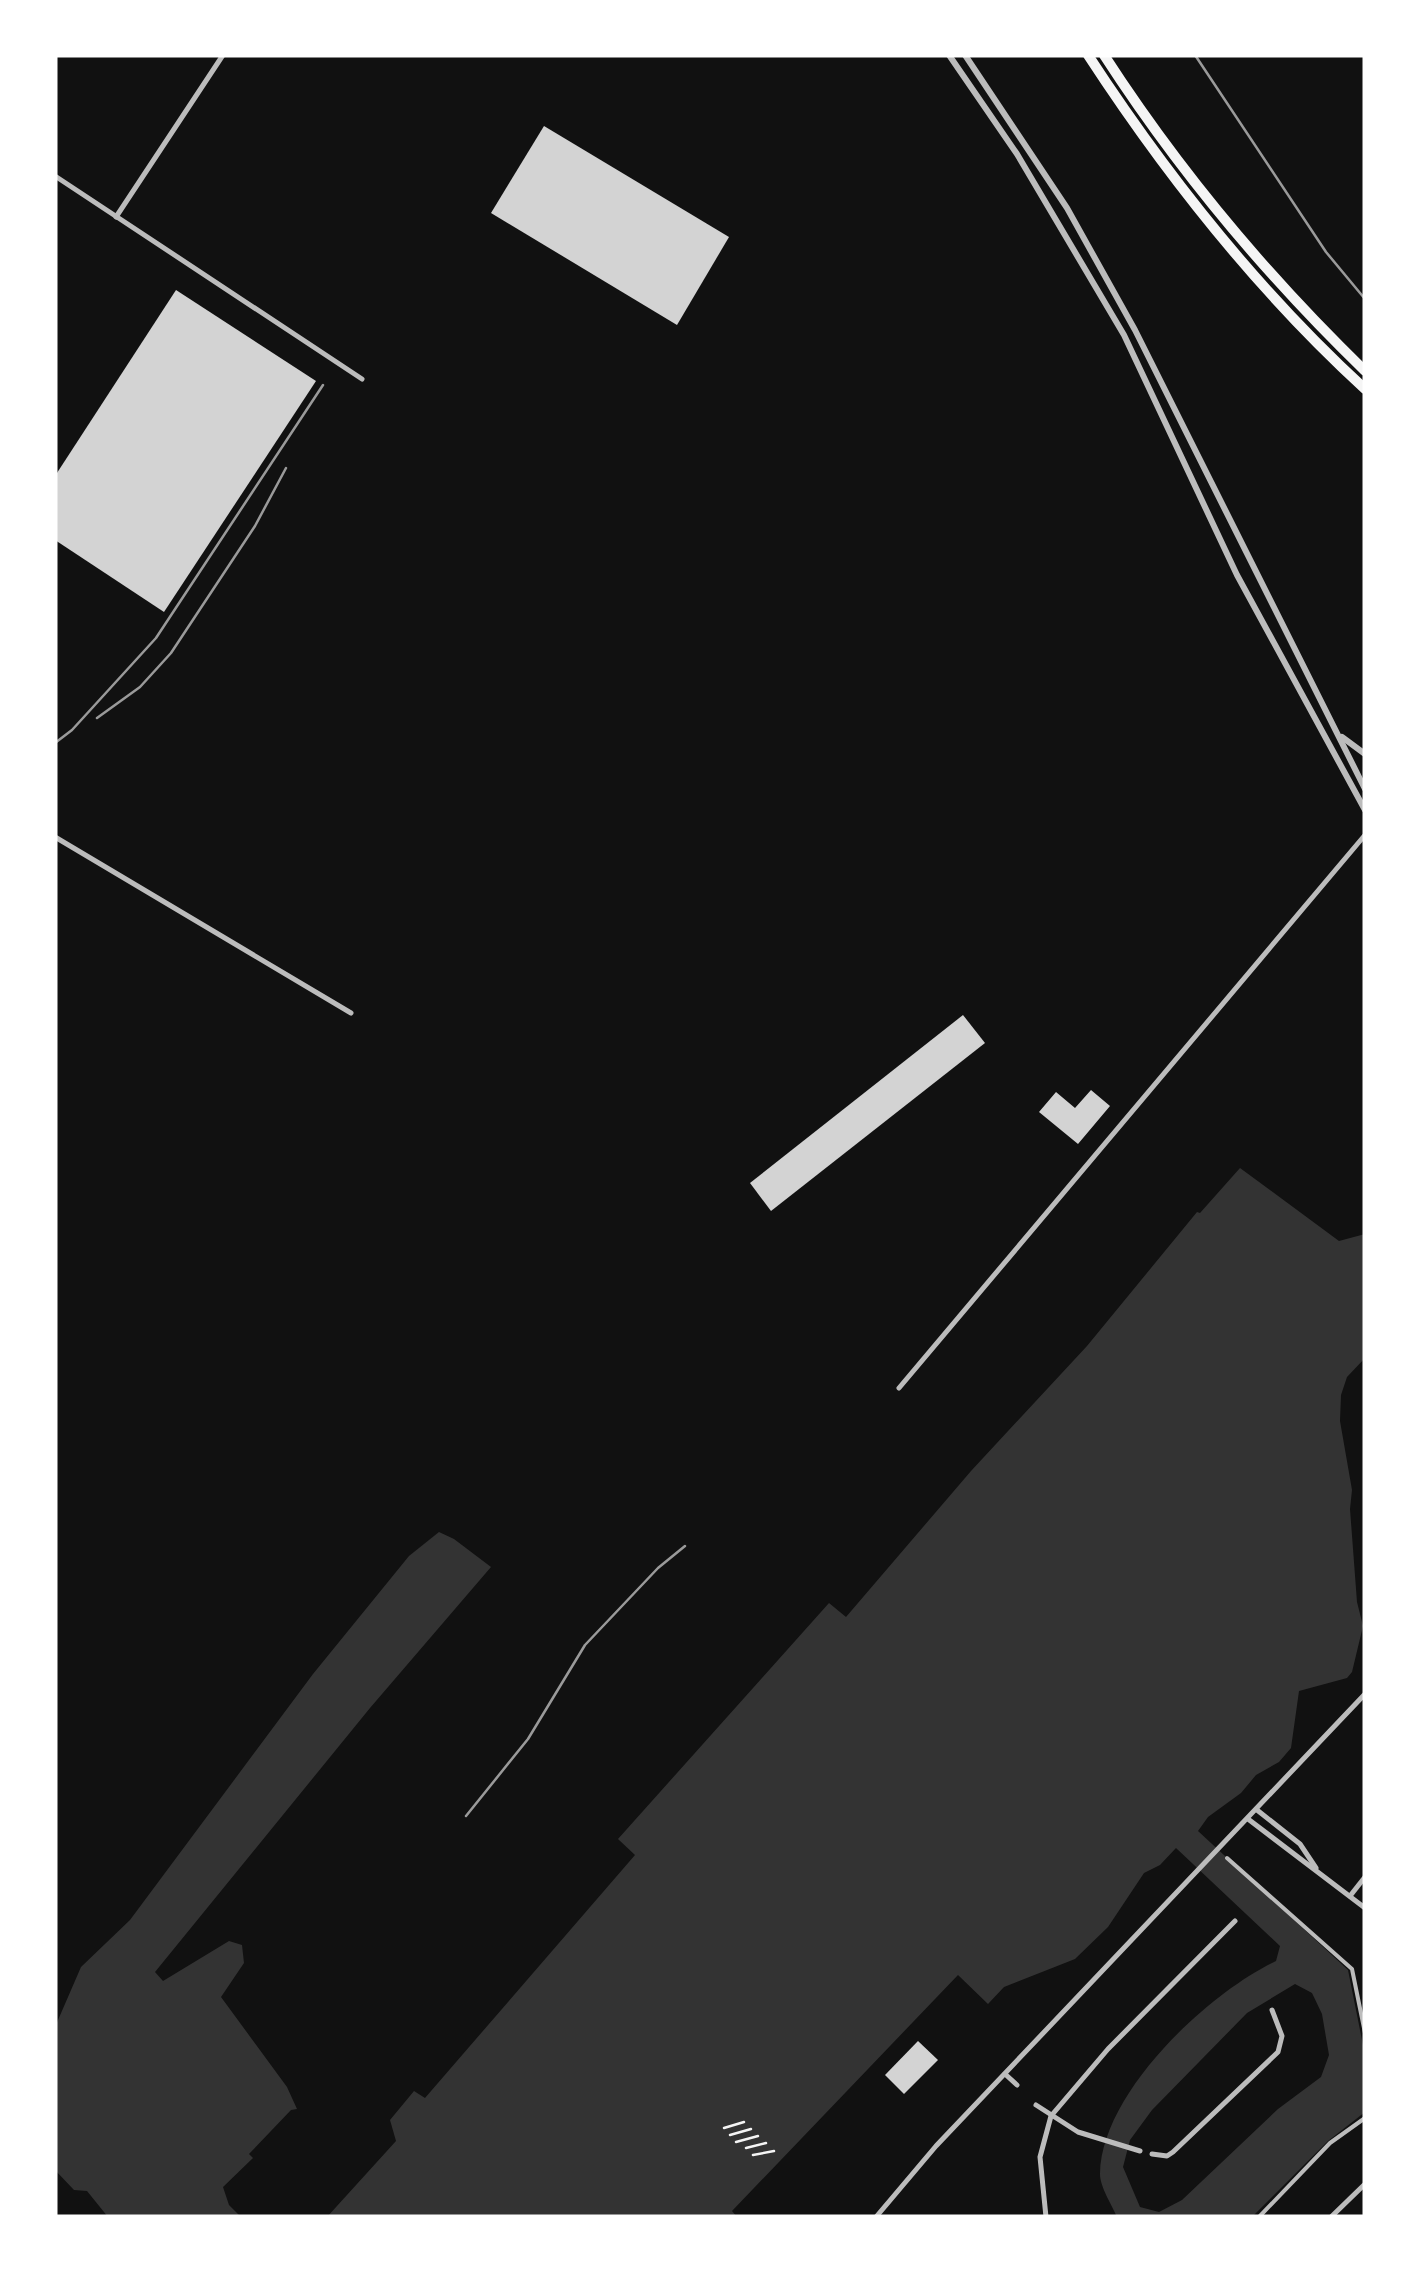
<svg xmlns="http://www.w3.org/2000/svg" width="1420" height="2272" viewBox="0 0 1420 2272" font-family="'Asap Condensed',sans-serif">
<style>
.water{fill:#333;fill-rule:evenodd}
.building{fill:#d3d3d3}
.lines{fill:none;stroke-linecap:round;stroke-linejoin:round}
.path{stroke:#f5f5f5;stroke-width:2.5}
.pedestrian{stroke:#bcbcbc;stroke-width:4}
.minor{stroke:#bcbcbc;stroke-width:5}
.tertiary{stroke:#bcbcbc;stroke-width:6}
.motorway{stroke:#f5f5f5;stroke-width:10}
.rail{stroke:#9a9a9a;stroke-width:2.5}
</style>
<rect width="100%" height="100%" fill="#111"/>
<!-- water -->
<g class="water">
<path d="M1240,1168l99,73 26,-7v124l-18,19 -6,18 -1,26 12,69 -2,19 7,93 6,24 -11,46 -5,6 -48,13 -8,57 -12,14 -23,13 -15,18 -33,24 -10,14 150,139 17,85v57l-37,29 -76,76h-135c-5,-12 -17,-30 -17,-43 1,-81 108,-181 176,-213l4,-15 -104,-98 -16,17 -16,8 -36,54 -33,32 -71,28 -16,17 -30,-29 -226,236 5,6h-410l69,-76 -6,-21 24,-29 11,7 210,-243 -17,-16 211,-236 17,14 125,-146 116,-125 110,-134 3,1zM1295,1984l17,9 10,21 7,41 -8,22 -43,32 -96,91 -23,12 -19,-5 -17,-40 7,-27 22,-30 95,-97z"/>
<polygon points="439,1532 454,1539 491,1567 370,1708 155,1972 163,1981 229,1941 242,1945 244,1963 221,1997 287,2087 297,2109 291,2110 249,2154 253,2158 223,2187 229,2205 241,2217 108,2217 87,2191 74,2190 55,2170 55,2027 81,1967 130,1920 313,1674 409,1556"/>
</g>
<!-- building -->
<g class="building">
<polygon points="544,126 729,237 677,325 491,213"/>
<polygon points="176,290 316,381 164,612 55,540 55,476"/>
<polygon points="963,1015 985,1043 771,1211 750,1183"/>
<polygon points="1091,1090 1110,1106 1078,1144 1039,1112 1056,1092 1075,1108"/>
<polygon points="918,2041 938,2060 904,2094 885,2075"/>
</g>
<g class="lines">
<!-- path -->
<g class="path">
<polyline points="724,2128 744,2122"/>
<polyline points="730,2135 751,2129"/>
<polyline points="736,2142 758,2136"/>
<polyline points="746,2148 766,2143"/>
<polyline points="753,2155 774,2151"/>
</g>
<!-- pedestrian -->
<g class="pedestrian">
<polyline points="1227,1858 1352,1969 1365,2033"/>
<polyline points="1259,2217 1330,2143 1365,2118"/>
</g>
<!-- minor -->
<g class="minor">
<polyline points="55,176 362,379"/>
<polyline points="116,217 223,55"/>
<polyline points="55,837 351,1013"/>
<polyline points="899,1388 1365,835"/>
<polyline points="1257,1810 1300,1844 1316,1868"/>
<polyline points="1248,1819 1365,1908"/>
<polyline points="1350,1896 1365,1877"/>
<polyline points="1005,2074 1017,2085"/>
<polyline points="1036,2105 1078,2132 1140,2151"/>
<polyline points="1152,2154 1167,2156 1173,2152 1278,2052 1282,2036 1272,2010"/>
<polyline points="876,2217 936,2146 1365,1694"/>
<polyline points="1046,2217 1040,2157 1051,2116 1108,2049 1235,1921"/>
<polyline points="1331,2217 1365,2184"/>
</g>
<!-- tertiary -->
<g class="tertiary">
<polyline points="949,55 1017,154 1124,335 1237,575 1365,810"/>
<polyline points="965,55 1067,208 1135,330 1365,789"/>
<polyline points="1342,737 1365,754"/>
</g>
<!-- motorway -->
<g class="motorway">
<path d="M1088,55c79,121 170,236 277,334"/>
<path d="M1104,55c75,116 162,220 261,316"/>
</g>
<!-- rail -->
<g class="rail">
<polyline points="1195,55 1326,252 1365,299"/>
<polyline points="97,718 140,687 171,653 255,526 286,468"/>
<polyline points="55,743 72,730 156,638 323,385"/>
<polyline points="466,1816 528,1739 585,1645 658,1568 685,1546"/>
</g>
</g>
<!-- border -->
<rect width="1420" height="2272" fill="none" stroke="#ffffff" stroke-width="115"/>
</svg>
